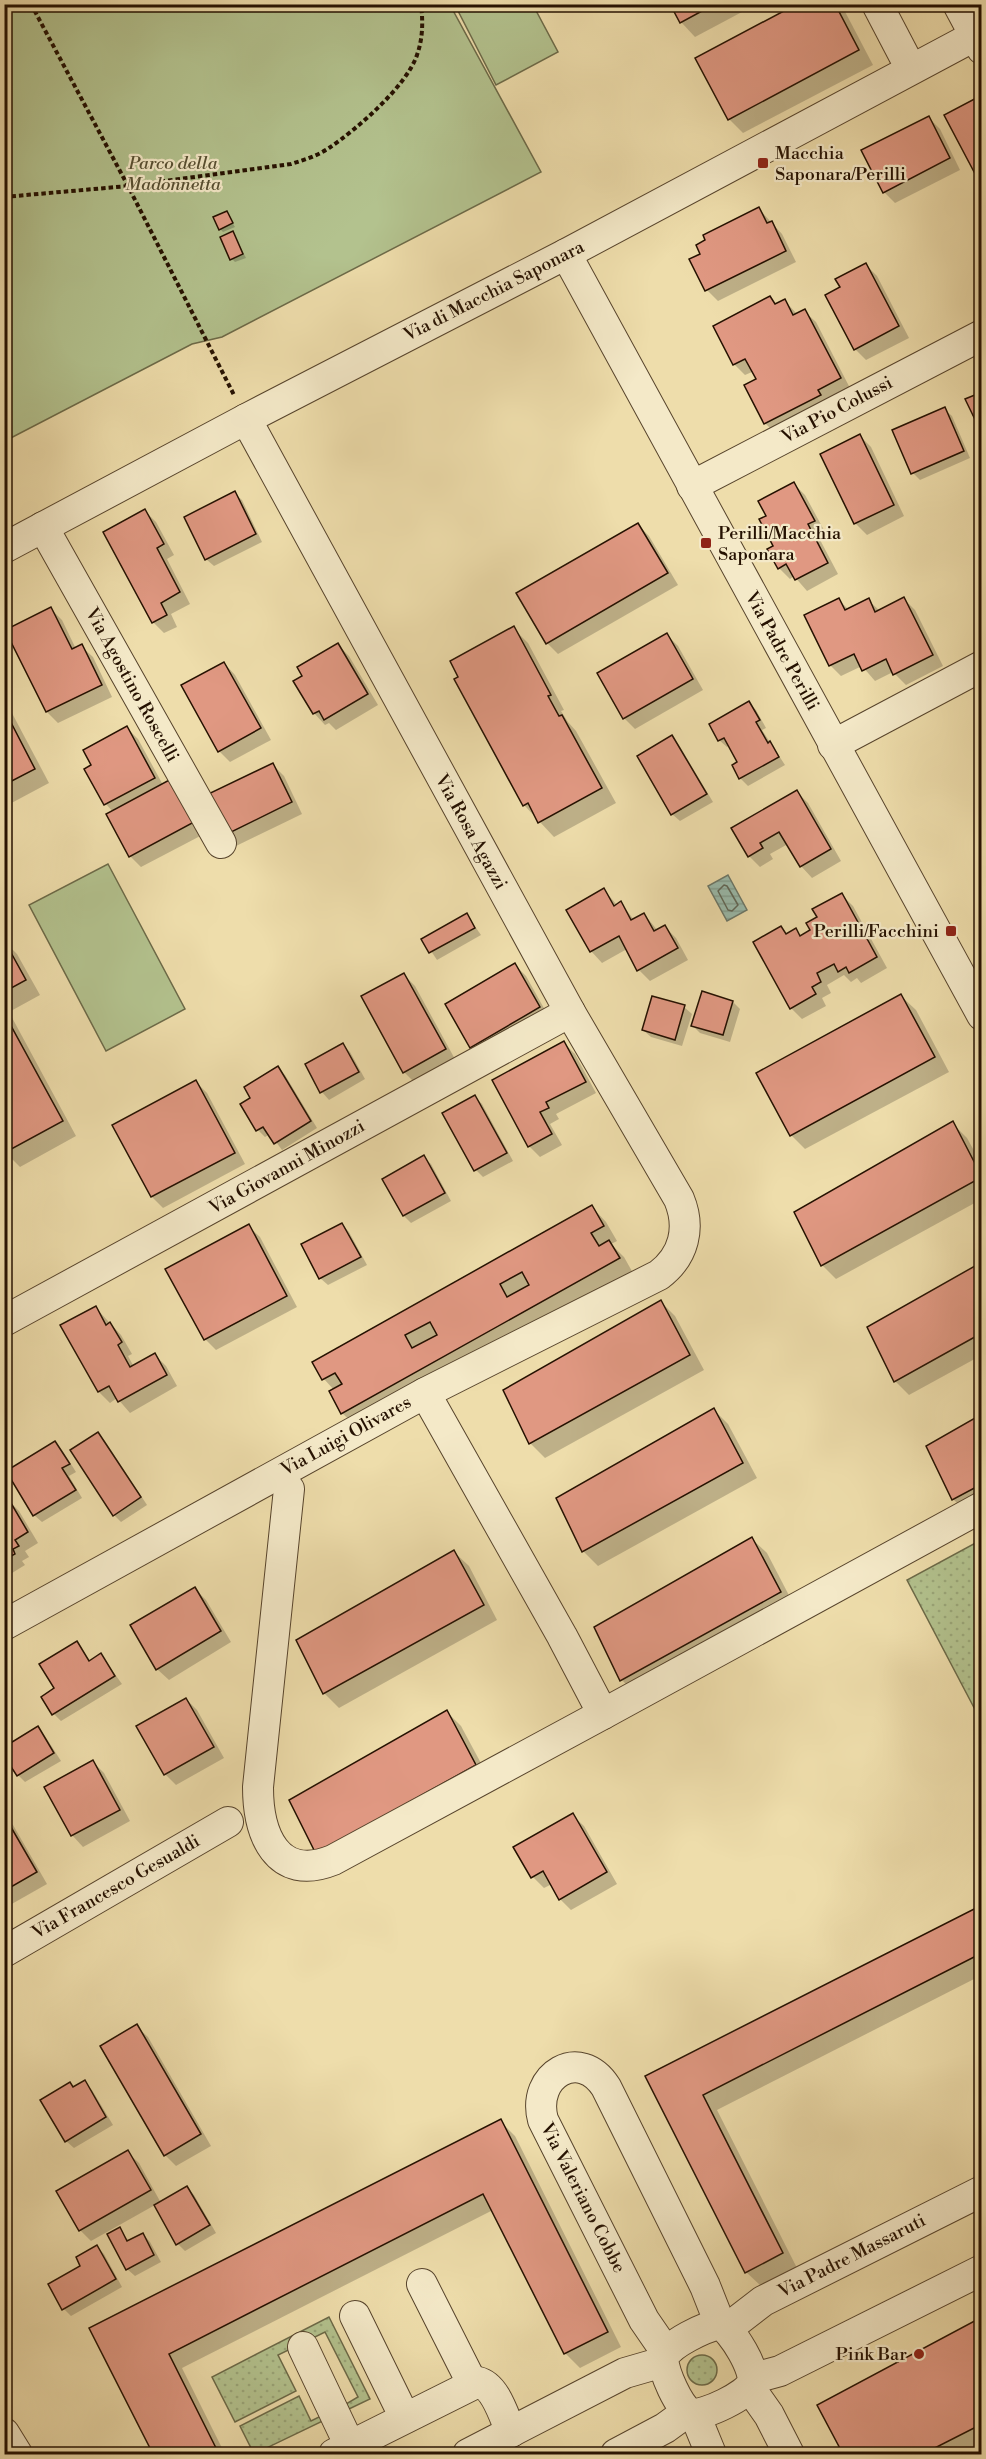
<svg xmlns="http://www.w3.org/2000/svg" width="986" height="2459" viewBox="0 0 986 2459" font-family="'Libre Bodoni',serif">
<style>
.grass{fill:url(#grass-dots);stroke:#6c6a48;stroke-width:1.5}
.green{fill:#b3c28e;stroke:#6c6a48;stroke-width:1.5}
.water{fill:url(#water-rules);stroke:#6b7768;stroke-width:1.5}
.shadow{fill:#0003}
.lines{fill:none;stroke-linecap:round;stroke-linejoin:round}
.shore{stroke:#5f6656;stroke-width:1.5}
.building{fill:#e09882;stroke:#251101;stroke-width:1.5;fill-rule:evenodd}
.minor-casing{stroke:#57442c;stroke-width:32}
.path{stroke:#251101;stroke-width:4;stroke-dasharray:4.5 3;stroke-linecap:butt}
.minor{stroke:#f4e9c8;stroke-width:30}
.poi-dot{fill:#8f2418;stroke:#f4e9c8;stroke-width:2}
.labels{text-anchor:middle;dominant-baseline:central;stroke-width:4.5;stroke-linejoin:round;paint-order:stroke}
.poi-label{font-size:18px;fill:#251101;stroke:#f4e9c8;text-anchor:start}
.park-label{font-size:18px;font-style:italic;fill:#574f32;stroke:#f4e9c8}
.street-label{font-size:18px;fill:#251101;stroke:#f4e9c8}
</style>
<defs>
<pattern id="grass-dots" width="8" height="8" patternUnits="userSpaceOnUse" patternTransform="scale(1.5)"><rect width="8" height="8" fill="#b3c28e"/><path d="M2 2h.1M6 6h.1" fill="none" stroke="#9aa679" stroke-width="1.8" stroke-linecap="round"/></pattern>
<pattern id="water-rules" width="6" height="5" patternUnits="userSpaceOnUse" patternTransform="scale(1.5)"><rect width="6" height="5" fill="#99bbac"/><path d="M0 2.5h6" fill="none" stroke="#84a092"/></pattern>
</defs>
<rect width="100%" height="100%" fill="#eeddab"/>
<filter id="stains"><feTurbulence type="fractalNoise" baseFrequency=".00333" numOctaves="4"/><feColorMatrix values="0 0 0 0 .2 0 0 0 0 .09 0 0 0 0 .02 0 0 0 .5 -.17"/></filter>
<radialGradient id="worn" r=".72"><stop offset=".6" stop-color="#630" stop-opacity="0"/><stop offset="1" stop-color="#630" stop-opacity=".3"/></radialGradient>
<!-- grass -->
<g class="grass">
<polygon points="981,1540 981,1721 907,1580"/>
<polygon points="329,2317 370,2399 349,2409 346,2404 358,2397 325,2332 278,2355 296,2391 235,2422 212,2377"/>
<circle cx="702" cy="2370" r="15"/>
<polygon points="299,2396 311,2421 325,2414 327,2419 254,2454 240,2426"/>
</g>
<!-- green -->
<g class="green">
<polygon points="5,5 450,5 541,172 222,337 192,344 5,441"/>
<polygon points="455,5 533,5 558,52 496,85"/>
<polygon points="108,864 185,1009 106,1051 29,905"/>
</g>
<!-- water -->
<polygon class="water" points="728,875 747,910 727,921 708,886"/>
<!-- shadow -->
<g class="shadow">
<polygon points="718,4 757,4 695,37 681,22"/>
<polygon points="800,4 841,4 873,65 743,133 729,119"/>
<polygon points="929,118 940,129 960,170 895,203 884,192"/>
<polygon points="758,208 782,234 796,262 718,301 707,290 691,260 702,255"/>
<polygon points="226,212 235,227 223,232 220,229"/>
<polygon points="233,233 246,258 235,262 232,259"/>
<polygon points="866,265 877,276 909,338 866,360 855,349 842,288"/>
<polygon points="770,298 777,305 785,301 797,314 804,311 816,322 851,390 776,434 765,423 758,380 752,372 745,375 734,364"/>
<polygon points="944,409 952,416 970,458 920,480 913,473"/>
<polygon points="860,436 871,447 904,516 867,535 855,523 822,455"/>
<polygon points="794,484 805,495 825,532 818,536 838,574 807,591 794,576 790,579 779,568 768,516"/>
<polygon points="234,493 242,500 262,542 214,566 206,559"/>
<polygon points="145,511 156,522 174,555 167,559 190,604 171,614 177,627 164,633 153,622"/>
<polygon points="638,525 649,536 678,585 558,654 547,643"/>
<polygon points="904,599 915,610 943,666 906,685 893,672 875,681 862,666 841,676 830,665 839,600 849,610 868,600 880,611"/>
<polygon points="51,609 62,620 76,649 81,646 93,657 112,697 58,723 47,712 7,630"/>
<polygon points="513,628 528,643 564,710 561,711 568,722 576,731 616,803 554,837 524,805"/>
<polygon points="667,635 678,646 703,690 635,729 624,718"/>
<polygon points="338,645 349,656 378,705 336,730 329,723 325,725 314,713 304,676"/>
<polygon points="224,663 235,675 271,740 230,762 219,751"/>
<polygon points="4,698 49,783 4,807"/>
<polygon points="749,703 756,710 766,728 762,730 785,765 748,786 740,778 734,766 739,762 730,745 727,747 719,740"/>
<polygon points="127,728 138,739 163,785 206,833 141,867 130,856 113,812 106,804 86,770 93,766"/>
<polygon points="672,737 679,745 713,802 680,821 672,814"/>
<polygon points="273,765 284,776 302,814 234,847 223,836"/>
<polygon points="797,792 808,803 841,861 812,878 801,866 788,844 770,854 773,859 760,867 749,856"/>
<polygon points="604,890 617,905 621,903 634,920 644,914 658,931 665,927 676,938 688,960 650,981 639,970 627,949 602,963 591,951 568,910"/>
<polygon points="842,895 853,906 887,968 861,983 857,978 851,982 844,975 827,985 831,993 822,998 826,1006 802,1019 791,1008 781,928 788,935 796,930 802,937 812,931 819,918"/>
<polygon points="467,915 481,935 437,960 423,939"/>
<polygon points="4,941 17,954 40,995 9,1012 76,1136 20,1167 4,1151"/>
<polygon points="515,965 526,976 550,1019 482,1058 471,1047"/>
<polygon points="403,974 415,986 456,1061 415,1083 404,1072"/>
<polygon points="703,993 733,1002 740,1009 730,1042 700,1033 693,1026"/>
<polygon points="901,996 916,1010 949,1072 805,1149 791,1135"/>
<polygon points="684,1007 692,1014 682,1046 651,1037 643,1030"/>
<polygon points="564,1043 575,1054 596,1093 556,1114 559,1119 550,1124 562,1145 540,1157 529,1146 494,1080"/>
<polygon points="343,1045 350,1052 365,1079 329,1100 322,1092 307,1065"/>
<polygon points="277,1068 285,1075 317,1128 282,1150 270,1134 265,1137 258,1130 252,1098"/>
<polygon points="196,1082 207,1093 245,1164 163,1208 152,1197 114,1126"/>
<polygon points="475,1097 482,1104 513,1161 483,1177 476,1170 444,1114"/>
<polygon points="952,1123 967,1138 982,1165 982,1199 836,1279 822,1265"/>
<polygon points="423,1157 431,1164 451,1201 411,1223 404,1216"/>
<polygon points="592,1207 606,1222 617,1241 611,1244 624,1257 633,1273 357,1427 342,1413 334,1390 324,1379"/>
<polygon points="342,1224 349,1232 367,1265 328,1285 320,1278"/>
<polygon points="248,1226 260,1237 297,1307 216,1350 205,1339"/>
<polygon points="982,1264 982,1355 909,1395 895,1381"/>
<polygon points="661,1302 675,1316 704,1370 545,1458 530,1443 505,1391"/>
<polygon points="95,1307 121,1335 132,1354 128,1356 134,1367 155,1355 166,1366 177,1386 130,1413 117,1398 110,1403 99,1392 62,1326"/>
<polygon points="714,1410 728,1424 757,1478 598,1566 583,1551"/>
<polygon points="982,1416 982,1506 968,1514 953,1499"/>
<polygon points="98,1434 105,1441 147,1505 121,1522 114,1515"/>
<polygon points="55,1443 62,1450 76,1472 69,1476 82,1498 42,1522 34,1515"/>
<polygon points="8,1500 19,1511 38,1543 25,1551 29,1557 22,1561 25,1565 4,1578 4,1502"/>
<polygon points="752,1539 767,1553 795,1607 636,1695 622,1680"/>
<polygon points="454,1552 469,1566 497,1620 339,1708 324,1693"/>
<polygon points="195,1589 206,1600 231,1642 169,1680 157,1669"/>
<polygon points="76,1642 91,1662 101,1655 122,1684 61,1721 54,1714 57,1689"/>
<polygon points="186,1699 197,1710 224,1758 176,1785 165,1774"/>
<polygon points="447,1712 461,1726 490,1780 317,1853"/>
<polygon points="38,1728 45,1736 61,1761 25,1782 18,1775"/>
<polygon points="93,1762 104,1773 130,1821 83,1847 72,1835 46,1788"/>
<polygon points="572,1815 584,1826 617,1884 571,1910 560,1899 552,1884 544,1888 533,1877 515,1847"/>
<polygon points="4,1816 13,1825 47,1884 10,1905 4,1900"/>
<polygon points="982,1907 982,1975 717,2110 797,2268 761,2286 746,2272 647,2076"/>
<polygon points="136,2026 148,2037 211,2146 176,2166 165,2155"/>
<polygon points="84,2082 92,2090 113,2125 74,2148 66,2141 42,2101 74,2088"/>
<polygon points="500,2121 515,2136 621,2347 580,2368 565,2353 493,2210 182,2368 225,2454 155,2454 91,2329"/>
<polygon points="127,2152 139,2163 161,2203 187,2188 194,2195 216,2233 185,2251 178,2244 155,2205 91,2241 80,2230"/>
<polygon points="119,2229 129,2241 143,2234 150,2242 161,2262 135,2276 127,2269"/>
<polygon points="97,2247 104,2254 122,2287 71,2316 64,2309 50,2285 82,2266"/>
<polygon points="982,2319 982,2446 965,2454 845,2454 819,2405"/>
</g>
<g class="lines">
<!-- shore -->
<polygon class="shore" points="724,885 727,886 738,905 732,911 728,910 718,891"/>
</g>
<!-- building -->
<g class="building">
<polygon points="670,4 715,4 680,23"/>
<polygon points="797,4 835,4 859,50 728,120 695,58"/>
<polygon points="982,95 982,187 944,115"/>
<polygon points="929,116 950,158 883,193 861,150"/>
<polygon points="759,207 767,223 772,221 786,251 705,291 689,259 700,254 696,245 705,240 703,235"/>
<polygon points="227,211 233,223 219,230 213,217"/>
<polygon points="233,231 243,254 230,260 220,237"/>
<polygon points="866,263 899,326 854,350 825,295 840,287 835,279"/>
<polygon points="770,296 775,304 785,299 793,315 805,309 841,378 818,390 821,395 764,424 744,385 756,379 745,359 733,365 713,326"/>
<polygon points="982,392 982,434 965,399"/>
<polygon points="945,407 964,451 911,474 892,430"/>
<polygon points="860,434 894,505 854,524 820,454"/>
<polygon points="794,482 815,521 808,524 828,563 795,580 786,564 778,569 767,549 773,546 759,519 766,516 758,501"/>
<polygon points="235,491 256,534 205,560 184,517"/>
<polygon points="145,509 164,544 157,548 180,592 161,603 167,615 152,623 103,532"/>
<polygon points="638,523 668,573 546,644 516,593"/>
<polygon points="904,597 933,655 893,675 886,659 862,671 854,654 829,666 804,615 839,598 845,610 869,598 875,612"/>
<polygon points="51,607 72,649 82,644 102,685 46,712 5,630"/>
<polygon points="514,626 551,695 548,696 559,716 562,715 602,788 538,823 528,803 523,806 454,679 458,677 450,661"/>
<polygon points="667,633 693,679 623,719 597,673"/>
<polygon points="338,643 368,694 324,720 319,711 313,714 293,681 302,676 297,667"/>
<polygon points="224,662 261,728 218,752 181,685"/>
<polygon points="749,701 760,720 756,722 768,743 770,741 779,757 739,779 732,765 737,762 724,738 718,741 709,724"/>
<polygon points="4,709 35,769 4,785"/>
<polygon points="127,726 155,778 104,805 84,769 91,765 83,750"/>
<polygon points="672,735 707,794 671,815 637,756"/>
<polygon points="273,763 292,802 221,837 202,797"/>
<polygon points="173,778 196,821 129,857 106,814"/>
<polygon points="797,790 831,849 800,867 779,832 760,843 763,848 748,857 731,828"/>
<polygon points="604,888 614,906 621,901 631,920 644,913 654,931 665,925 678,948 637,971 619,936 590,952 566,910"/>
<polygon points="842,893 877,957 849,973 846,967 838,972 834,964 817,973 821,982 812,987 816,994 790,1009 753,942 781,926 786,934 796,928 800,936 810,930 806,923 817,917 812,909"/>
<polygon points="467,913 475,928 429,953 421,939"/>
<polygon points="4,940 26,980 4,992"/>
<polygon points="515,963 540,1007 470,1048 445,1004"/>
<polygon points="404,973 446,1049 403,1073 361,996"/>
<polygon points="702,991 733,1001 723,1035 691,1026"/>
<polygon points="901,994 935,1057 790,1136 756,1073"/>
<polygon points="652,996 685,1005 675,1040 642,1030"/>
<polygon points="4,1013 63,1121 4,1153"/>
<polygon points="564,1041 586,1082 546,1102 549,1108 540,1112 552,1134 528,1147 492,1080"/>
<polygon points="343,1043 359,1072 320,1093 305,1064"/>
<polygon points="278,1066 311,1121 274,1144 263,1127 256,1131 240,1104 250,1098 244,1087"/>
<polygon points="196,1080 235,1153 151,1197 112,1125"/>
<polygon points="475,1095 507,1153 474,1171 442,1113"/>
<polygon points="953,1121 982,1177 821,1266 794,1212"/>
<polygon points="424,1155 445,1193 403,1216 382,1179"/>
<path d="M592,1205l12,21 -13,7 8,13 10,-6 11,18 -279,156 -12,-23 13,-7 -7,-11 -13,7 -10,-18zM522,1272l7,13 -22,12 -7,-13zM430,1322l7,13 -25,13 -7,-13z"/>
<polygon points="342,1223 361,1257 319,1279 301,1244"/>
<polygon points="249,1224 287,1296 204,1340 165,1269"/>
<polygon points="982,1262 982,1333 894,1382 867,1327"/>
<polygon points="661,1300 690,1355 529,1444 503,1390"/>
<polygon points="96,1306 106,1325 110,1322 122,1342 118,1345 130,1367 155,1353 167,1375 118,1402 109,1386 98,1392 60,1325"/>
<polygon points="714,1408 743,1463 582,1552 556,1498"/>
<polygon points="982,1414 982,1484 952,1500 926,1446"/>
<polygon points="98,1432 141,1497 113,1516 70,1450"/>
<polygon points="55,1441 70,1464 62,1468 76,1490 33,1516 6,1471"/>
<polygon points="8,1498 28,1532 15,1540 19,1546 13,1549 15,1554 4,1560 4,1500"/>
<polygon points="752,1537 781,1592 620,1681 594,1627"/>
<polygon points="454,1550 484,1605 323,1694 296,1640"/>
<polygon points="195,1587 221,1631 156,1670 130,1625"/>
<polygon points="77,1641 89,1661 101,1653 115,1676 52,1715 41,1697 54,1688 39,1664"/>
<polygon points="186,1698 214,1747 164,1775 136,1726"/>
<polygon points="447,1710 476,1765 316,1854 289,1800"/>
<polygon points="38,1726 54,1753 17,1776 4,1756 4,1747"/>
<polygon points="93,1760 120,1810 71,1836 44,1787"/>
<polygon points="573,1813 607,1872 559,1900 543,1871 531,1878 513,1847"/>
<polygon points="4,1815 37,1872 4,1891"/>
<polygon points="982,1905 982,1953 703,2095 783,2253 745,2273 645,2076"/>
<polygon points="137,2024 201,2134 164,2156 100,2046"/>
<polygon points="85,2080 106,2117 65,2142 40,2100 70,2082 73,2087"/>
<polygon points="501,2119 608,2332 564,2354 483,2194 169,2354 219,2454 153,2454 89,2328"/>
<polygon points="128,2150 151,2190 79,2231 56,2191"/>
<polygon points="187,2186 210,2225 176,2245 154,2205"/>
<polygon points="120,2227 127,2241 143,2233 154,2255 126,2270 107,2234"/>
<polygon points="97,2245 116,2279 62,2310 48,2284 80,2266 76,2257"/>
<polygon points="982,2317 982,2424 923,2454 843,2454 817,2405"/>
</g>
<g class="lines">
<defs>
<g id="minor">
<polyline points="877,4 911,69"/>
<polyline points="958,4 982,49"/>
<polyline points="566,254 982,1015"/>
<polyline points="692,486 982,335"/>
<polyline points="43,527 221,843"/>
<polyline points="4,548 246,419 566,254 982,32"/>
<polyline points="833,745 982,666"/>
<polyline points="4,1321 570,1012"/>
<polyline points="425,1393 562,1636 603,1714 982,1507"/>
<path d="M289,1489l-31,298c0,46 18,96 75,73l270,-146"/>
<path d="M4,1625l421,-232 234,-118c25,-19 32,-47 20,-76l-109,-187 -324,-593"/>
<polyline points="4,1952 228,1822"/>
<polyline points="422,2284 472,2383"/>
<polyline points="355,2316 405,2418"/>
<path d="M720,2324c12,6 37,47 32,59 -4,12 -48,33 -61,31 -13,-8 -27,-41 -28,-56 7,-15 42,-31 57,-34z"/>
<polyline points="728,2328 763,2301 982,2191"/>
<polyline points="303,2347 350,2446"/>
<path d="M666,2352l-22,-32 -101,-200c-12,-45 37,-74 63,-33l99,199 15,38"/>
<polyline points="754,2378 780,2371 982,2270"/>
<polyline points="750,2388 769,2415 789,2454"/>
<polyline points="695,2415 711,2454"/>
<polyline points="4,2433 17,2454"/>
<path d="M334,2454l144,-72c18,4 26,35 33,50"/>
<polyline points="468,2454 625,2373 663,2362"/>
<polyline points="616,2454 665,2428 687,2412"/>
</g>
</defs>
<!-- minor casing -->
<use href="#minor" class="minor-casing"/>
<!-- path -->
<g class="path">
<polyline points="31,4 128,186 234,395"/>
<path d="M4,197l124,-11 163,-22c13,-4 26,-8 38,-16 28,-19 77,-61 88,-93 6,-17 6,-33 4,-51"/>
</g>
<!-- minor -->
<use href="#minor" class="minor"/>
</g>
<!-- markers -->
<g class="poi-dot">
<rect x="757" y="157" width="12" height="12" rx="3"/>
<rect x="700" y="537" width="12" height="12" rx="3"/>
<rect x="945" y="925" width="12" height="12" rx="3"/>
<circle cx="919" cy="2354" r="6"/>
</g>
<g class="labels">
<!-- poi labels -->
<g class="poi-label">
<text x="775" y="153">Macchia<tspan x="775" dy="21">Saponara/Perilli</tspan></text>
<text x="718" y="533">Perilli/Macchia<tspan x="718" dy="21">Saponara</tspan></text>
<text x="939" y="931" text-anchor="end">Perilli/Facchini</text>
<text x="907" y="2354" text-anchor="end">Pink Bar</text>
</g>
<!-- park labels -->
<g class="park-label">
<text x="173" y="163">Parco della<tspan x="173" dy="21">Madonnetta</tspan></text>
</g>
<!-- street labels -->
<g class="street-label">
<text transform="translate(494 291) rotate(-27)">Via di Macchia Saponara</text>
<text transform="translate(837 410) rotate(-28)">Via Pio Colussi</text>
<text transform="translate(782 651) rotate(61)">Via Padre Perilli</text>
<text transform="translate(132 685) rotate(61)">Via Agostino Roscelli</text>
<text transform="translate(471 832) rotate(61)">Via Rosa Agazzi</text>
<text transform="translate(287 1167) rotate(-29)">Via Giovanni Minozzi</text>
<text transform="translate(346 1436) rotate(-29)">Via Luigi Olivares</text>
<text transform="translate(116 1887) rotate(-30)">Via Francesco Gesualdi</text>
<text transform="translate(583 2198) rotate(63)">Via Valeriano Cobbe</text>
<text transform="translate(852 2256) rotate(-27)">Via Padre Massaruti</text>
</g>
</g>
<!-- margin -->
<rect width="986" height="2459" fill="none" stroke="#eeddab" stroke-width="24"/>
<rect x="6" y="6" width="974" height="2447" fill="none" stroke="#251101" stroke-width="3"/>
<rect x="12" y="12" width="962" height="2435" fill="none" stroke="#251101" stroke-width="1.5"/>
<rect width="100%" height="100%" filter="url(#stains)"/>
<rect width="100%" height="100%" fill="url(#worn)"/>
</svg>
